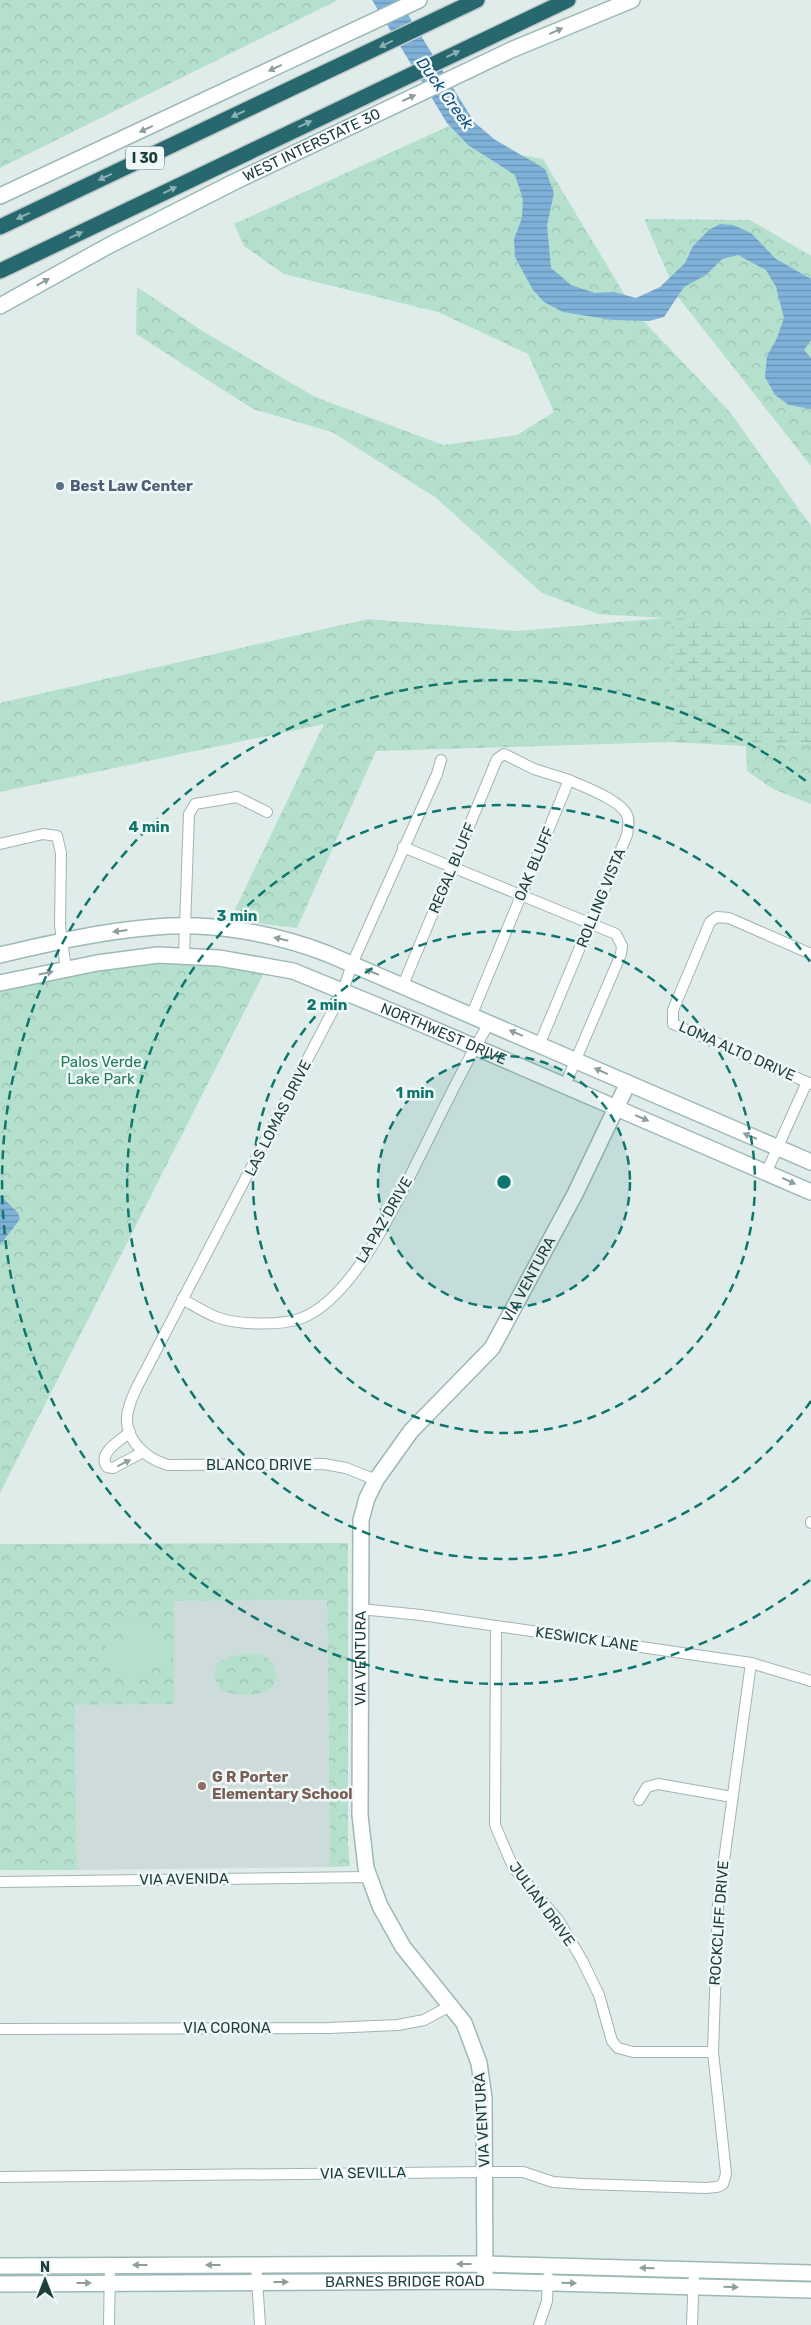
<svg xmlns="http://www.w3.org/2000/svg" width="811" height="2325" viewBox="0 0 811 2325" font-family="Rubik,sans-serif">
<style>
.built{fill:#cddcda}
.forest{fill:url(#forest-crowns)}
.wetland{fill:url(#wetland-marsh)}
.pitch{fill:#b5e0cd}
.water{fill:url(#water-rules)}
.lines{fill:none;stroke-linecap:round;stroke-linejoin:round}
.street-casing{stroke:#a1b4b3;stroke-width:12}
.secondary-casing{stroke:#9cb9b7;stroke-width:18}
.highway-casing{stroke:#c0c9c9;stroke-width:18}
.street{stroke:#fff;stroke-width:10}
.secondary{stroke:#fff;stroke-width:15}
.highway{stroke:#26686e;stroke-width:15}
.oneway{fill:#8e9e9e}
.oneway2{fill:#8bb0b2}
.ring{fill:none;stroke:#0f766e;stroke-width:2.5;stroke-dasharray:9 6}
.service-dot{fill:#5c6f8a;stroke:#f0f8f7;stroke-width:2}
.education-dot{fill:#8d6e63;stroke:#f0f8f7;stroke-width:2}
.labels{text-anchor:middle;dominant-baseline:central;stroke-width:5;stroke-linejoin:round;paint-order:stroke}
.shield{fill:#f0f8f7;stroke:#5d7676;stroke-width:1}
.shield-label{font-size:14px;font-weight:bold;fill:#1e3e3e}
.street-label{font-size:15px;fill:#1e3e3e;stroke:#f0f8f7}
.service-label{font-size:15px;font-weight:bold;fill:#4e5e75;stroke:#f0f8f7;text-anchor:start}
.park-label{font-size:15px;fill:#237a5e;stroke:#f0f8f7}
.education-label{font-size:15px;font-weight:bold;fill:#785e54;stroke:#f0f8f7;text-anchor:start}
.water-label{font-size:16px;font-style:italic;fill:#114d81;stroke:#f0f8f7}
.centre{fill:#0f766e;stroke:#f0f8f7;stroke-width:2.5}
.ring-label{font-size:15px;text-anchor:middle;font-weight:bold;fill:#0f766e;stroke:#f0f8f7;stroke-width:5;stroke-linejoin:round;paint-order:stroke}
</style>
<defs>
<pattern id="forest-crowns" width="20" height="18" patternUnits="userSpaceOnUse" patternTransform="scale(1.25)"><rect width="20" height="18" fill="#b5e0cd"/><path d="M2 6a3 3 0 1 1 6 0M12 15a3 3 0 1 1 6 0" fill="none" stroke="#9bc1b1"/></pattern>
<pattern id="wetland-marsh" width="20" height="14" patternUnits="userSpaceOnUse" patternTransform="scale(1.25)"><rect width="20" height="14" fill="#b5e0cd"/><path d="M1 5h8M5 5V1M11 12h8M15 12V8" fill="none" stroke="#9bc1b1"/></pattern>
<pattern id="water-rules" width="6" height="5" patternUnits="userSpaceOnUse" patternTransform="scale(1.25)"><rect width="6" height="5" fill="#7fb1d9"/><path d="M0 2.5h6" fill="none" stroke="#6791b1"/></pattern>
</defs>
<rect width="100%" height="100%" fill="#dfecea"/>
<!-- built -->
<polygon class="built" points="327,1600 330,1867 77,1870 75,1705 174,1704 174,1601"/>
<!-- forest -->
<g class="forest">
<polygon points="0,0 338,0 0,168"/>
<polygon points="451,125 492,150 543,159 635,312 730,412 811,526 811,618 731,620 671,618 670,742 376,751 297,928 230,920 324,724 0,792 0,703 368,619 517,631 665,618 598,614 542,593 435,497 332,432 253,409 136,334 137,287 204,332 315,397 443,445 517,435 554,412 528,354 438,312 284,274 244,246 234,224"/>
<polygon points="644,219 750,220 811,256 811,466 678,297"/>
<polygon points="811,743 811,804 773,789 747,771 746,746"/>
<polygon points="158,960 222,963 265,971 0,1493 0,989 89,971"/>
<polygon points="348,1543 348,1843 350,1866 330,1867 327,1600 174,1601 174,1704 75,1705 77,1870 0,1870 0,1544"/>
<path d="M258,1653c16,5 26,24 11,36 -11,9 -38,7 -49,0l-6,-13 4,-14 13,-6z"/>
</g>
<!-- wetland -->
<polygon class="wetland" points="671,618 731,620 811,618 811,743 746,746 670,742"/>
<!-- pitch -->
<polygon class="pitch" points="125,1623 152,1623 152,1640 170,1640 171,1662 152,1662 152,1679 125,1680 125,1662 107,1662 107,1640 125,1640"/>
<!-- water -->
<g class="water">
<polygon points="372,0 399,0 474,122 494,139 545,169 554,193 547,225 551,268 571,285 595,293 614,292 636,298 660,287 685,263 693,246 709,230 720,224 733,225 751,233 776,259 811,279 811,340 804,350 811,358 811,409 789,405 775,395 765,377 767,356 777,338 784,318 776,287 766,270 738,255 722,259 706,275 684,287 664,317 649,321 613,320 563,312 544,302 533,290 515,257 514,239 522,218 523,199 515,175 468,145 447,123"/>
<polygon points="0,1195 18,1213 20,1219 0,1245"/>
</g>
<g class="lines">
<defs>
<g id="street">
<polyline points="0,844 43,834 57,836 61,853 60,925 66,969"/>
<polyline points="403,847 616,934 622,946 621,954 565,1085"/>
<polyline points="811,954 729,918 717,917 710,922 673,1010 673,1024 811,1084"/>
<polyline points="184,955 189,814 195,804 237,797 267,812"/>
<polyline points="403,985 497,759 504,754 534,769 569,780 472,1014"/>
<path d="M540,1043l87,-208c1,-7 3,-14 0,-20 -6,-15 -43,-28 -58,-35"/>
<polyline points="767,1171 807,1082"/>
<path d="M182,1299c11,6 22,13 34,18 21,8 65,9 86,1 53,-21 95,-117 120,-166 22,-44 42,-88 68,-130"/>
<path d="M130,1432c-10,9 -33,21 -23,35l6,1 30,-16"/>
<path d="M376,1480l-30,-12 -22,-4 -156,1c-25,-7 -48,-30 -39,-58 4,-15 13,-29 20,-43l194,-373 9,-27 85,-190 4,-14"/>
<polyline points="811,1522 811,1523"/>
<polyline points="360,1609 421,1615 751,1663 811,1681"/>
<polyline points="496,1626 495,1825 513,1867 559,1921 582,1960 599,1995 612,2041 618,2048 633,2052 713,2052"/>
<polyline points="639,1800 647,1787 658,1784 732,1797"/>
<polyline points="0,1882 368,1877"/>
<polyline points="0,2029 329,2028 398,2025 424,2020 450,2006"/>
<polyline points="0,2177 485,2172 523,2172 553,2182 584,2184 705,2188 717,2187 723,2184 726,2174 725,2164 713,2052 718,1904 751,1663"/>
<polyline points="256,2264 260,2325"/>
<polyline points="109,2325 110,2265"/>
<polyline points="539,2325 547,2301 548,2277"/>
<polyline points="692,2325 694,2270"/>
</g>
<g id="secondary">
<polyline points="0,196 419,0"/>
<path id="s1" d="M0,306l108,-60 124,-63 279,-133 121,-50"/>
<path d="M0,955c51,-12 102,-24 155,-28 57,-5 119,6 173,27l483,208"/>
<path id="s2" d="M0,983l97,-20 61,-8 61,3 74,13 117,48 401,173"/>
<polyline points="0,2266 485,2264 811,2273"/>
<path id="s3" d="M485,2281l-1,-183 -5,-35 -15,-40 -61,-76 -23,-41 -14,-38 -6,-53 1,-295 6,-22 9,-18 35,-49 81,-83 83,-154 53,-111"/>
<path id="s4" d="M0,2284l485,-3 326,9"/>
</g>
<g id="highway">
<polyline points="0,227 477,0"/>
<polyline points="0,271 568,0"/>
</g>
</defs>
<!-- street casing -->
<use href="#street" class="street-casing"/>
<!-- secondary casing -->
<use href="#secondary" class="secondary-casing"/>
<!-- highway casing -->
<use href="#highway" class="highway-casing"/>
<!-- street -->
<use href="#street" class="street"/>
<!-- secondary -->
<use href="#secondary" class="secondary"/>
<!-- highway -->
<use href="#highway" class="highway"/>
</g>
<!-- one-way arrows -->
<defs><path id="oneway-solid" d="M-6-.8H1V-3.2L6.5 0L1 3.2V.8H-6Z" transform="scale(1.25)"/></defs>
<g class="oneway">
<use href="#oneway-solid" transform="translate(556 31) rotate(-24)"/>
<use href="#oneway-solid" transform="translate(275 68) rotate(155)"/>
<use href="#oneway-solid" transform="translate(409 98) rotate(-25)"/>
<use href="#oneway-solid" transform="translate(146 129) rotate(155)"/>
<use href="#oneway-solid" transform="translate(43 282) rotate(-29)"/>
<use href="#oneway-solid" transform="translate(120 931) rotate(173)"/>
<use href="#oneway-solid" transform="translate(281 939) rotate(-167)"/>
<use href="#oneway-solid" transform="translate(372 972) rotate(-157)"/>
<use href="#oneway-solid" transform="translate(46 973) rotate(-12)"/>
<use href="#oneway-solid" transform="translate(516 1033) rotate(-157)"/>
<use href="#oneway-solid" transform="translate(601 1071) rotate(-156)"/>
<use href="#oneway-solid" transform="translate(642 1118) rotate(23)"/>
<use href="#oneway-solid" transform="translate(750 1136) rotate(-157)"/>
<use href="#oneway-solid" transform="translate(789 1181) rotate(25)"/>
<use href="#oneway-solid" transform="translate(124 1463) rotate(-26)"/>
<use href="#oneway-solid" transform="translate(464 2264) rotate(180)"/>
<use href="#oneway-solid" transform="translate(140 2265) rotate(180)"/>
<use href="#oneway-solid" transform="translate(213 2265) rotate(180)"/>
<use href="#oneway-solid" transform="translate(647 2268) rotate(-179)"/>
<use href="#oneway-solid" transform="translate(281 2282)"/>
<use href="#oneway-solid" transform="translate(84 2283)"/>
<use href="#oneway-solid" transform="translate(569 2283) rotate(1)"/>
<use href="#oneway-solid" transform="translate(731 2287) rotate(2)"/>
</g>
<g class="oneway2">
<use href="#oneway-solid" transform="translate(386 44) rotate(154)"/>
<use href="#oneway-solid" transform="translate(453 54) rotate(-25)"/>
<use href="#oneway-solid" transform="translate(238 114) rotate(155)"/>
<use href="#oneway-solid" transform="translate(305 124) rotate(-25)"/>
<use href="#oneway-solid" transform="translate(105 177) rotate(155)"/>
<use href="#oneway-solid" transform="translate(170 190) rotate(-26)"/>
<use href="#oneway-solid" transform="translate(23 216) rotate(155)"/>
<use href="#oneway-solid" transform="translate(76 235) rotate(-25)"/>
</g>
<!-- distance rings -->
<circle cx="504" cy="1182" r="126" fill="#0f766e" fill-opacity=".12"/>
<g class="ring">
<circle cx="504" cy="1182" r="126"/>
<circle cx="504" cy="1182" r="251"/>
<path d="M811 1401A377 377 0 1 1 811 963"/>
<path d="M810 1580A502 502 0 1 1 810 784"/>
</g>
<!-- markers -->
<circle class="service-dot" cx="60" cy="486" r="5"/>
<circle class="education-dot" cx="202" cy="1786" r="5"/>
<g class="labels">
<!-- shield labels -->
<rect class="shield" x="126" y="146.5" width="38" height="23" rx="4"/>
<g class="shield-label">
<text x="145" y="158">I 30</text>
</g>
<!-- street labels -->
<g class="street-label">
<text stroke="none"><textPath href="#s1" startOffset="351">WEST INTERSTATE 30</textPath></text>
<text transform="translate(534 864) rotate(-67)">OAK BLUFF</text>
<text transform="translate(452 868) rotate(-67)">REGAL BLUFF</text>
<text transform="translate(601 898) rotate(-68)">ROLLING VISTA</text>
<text stroke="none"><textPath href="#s2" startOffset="460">NORTHWEST DRIVE</textPath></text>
<text transform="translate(737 1051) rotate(24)">LOMA ALTO DRIVE</text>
<text transform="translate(278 1118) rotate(-63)">LAS LOMAS DRIVE</text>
<text transform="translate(384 1220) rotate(-60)">LA PAZ DRIVE</text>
<text stroke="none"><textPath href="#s3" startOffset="1091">VIA VENTURA</textPath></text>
<text x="259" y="1465">BLANCO DRIVE</text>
<text transform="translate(587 1639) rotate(8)">KESWICK LANE</text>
<text stroke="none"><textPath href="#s3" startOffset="656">VIA VENTURA</textPath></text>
<text transform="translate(184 1879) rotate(-1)">VIA AVENIDA</text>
<text transform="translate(542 1904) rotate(54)">JULIAN DRIVE</text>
<text transform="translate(719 1923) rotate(-86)">ROCKCLIFF DRIVE</text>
<text x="227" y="2028">VIA CORONA</text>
<text transform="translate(482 2120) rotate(-93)">VIA VENTURA</text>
<text transform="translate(363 2173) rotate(-1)">VIA SEVILLA</text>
<text stroke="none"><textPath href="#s4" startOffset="405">BARNES BRIDGE ROAD</textPath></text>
</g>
<!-- service labels -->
<g class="service-label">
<text x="70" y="486">Best Law Center</text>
</g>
<!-- park labels -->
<g class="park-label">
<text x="101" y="1062">Palos Verde<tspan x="101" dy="17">Lake Park</tspan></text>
</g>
<!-- education labels -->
<g class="education-label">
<text x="212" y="1777">G R Porter<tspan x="212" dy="17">Elementary School</tspan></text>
</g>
<!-- water labels -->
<g class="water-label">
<text transform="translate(445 93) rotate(54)">Duck Creek</text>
</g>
</g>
<circle cx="504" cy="1182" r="8" class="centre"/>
<g class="ring-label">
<text x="149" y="832">4 min</text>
<text x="237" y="921">3 min</text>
<text x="327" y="1010">2 min</text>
<text x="415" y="1098">1 min</text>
</g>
<!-- north arrow -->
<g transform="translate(45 2280)" stroke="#f0f8f7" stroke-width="4" paint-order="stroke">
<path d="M0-4L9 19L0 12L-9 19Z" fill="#1e3e3e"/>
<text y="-8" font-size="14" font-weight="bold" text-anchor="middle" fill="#1e3e3e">N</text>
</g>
</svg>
